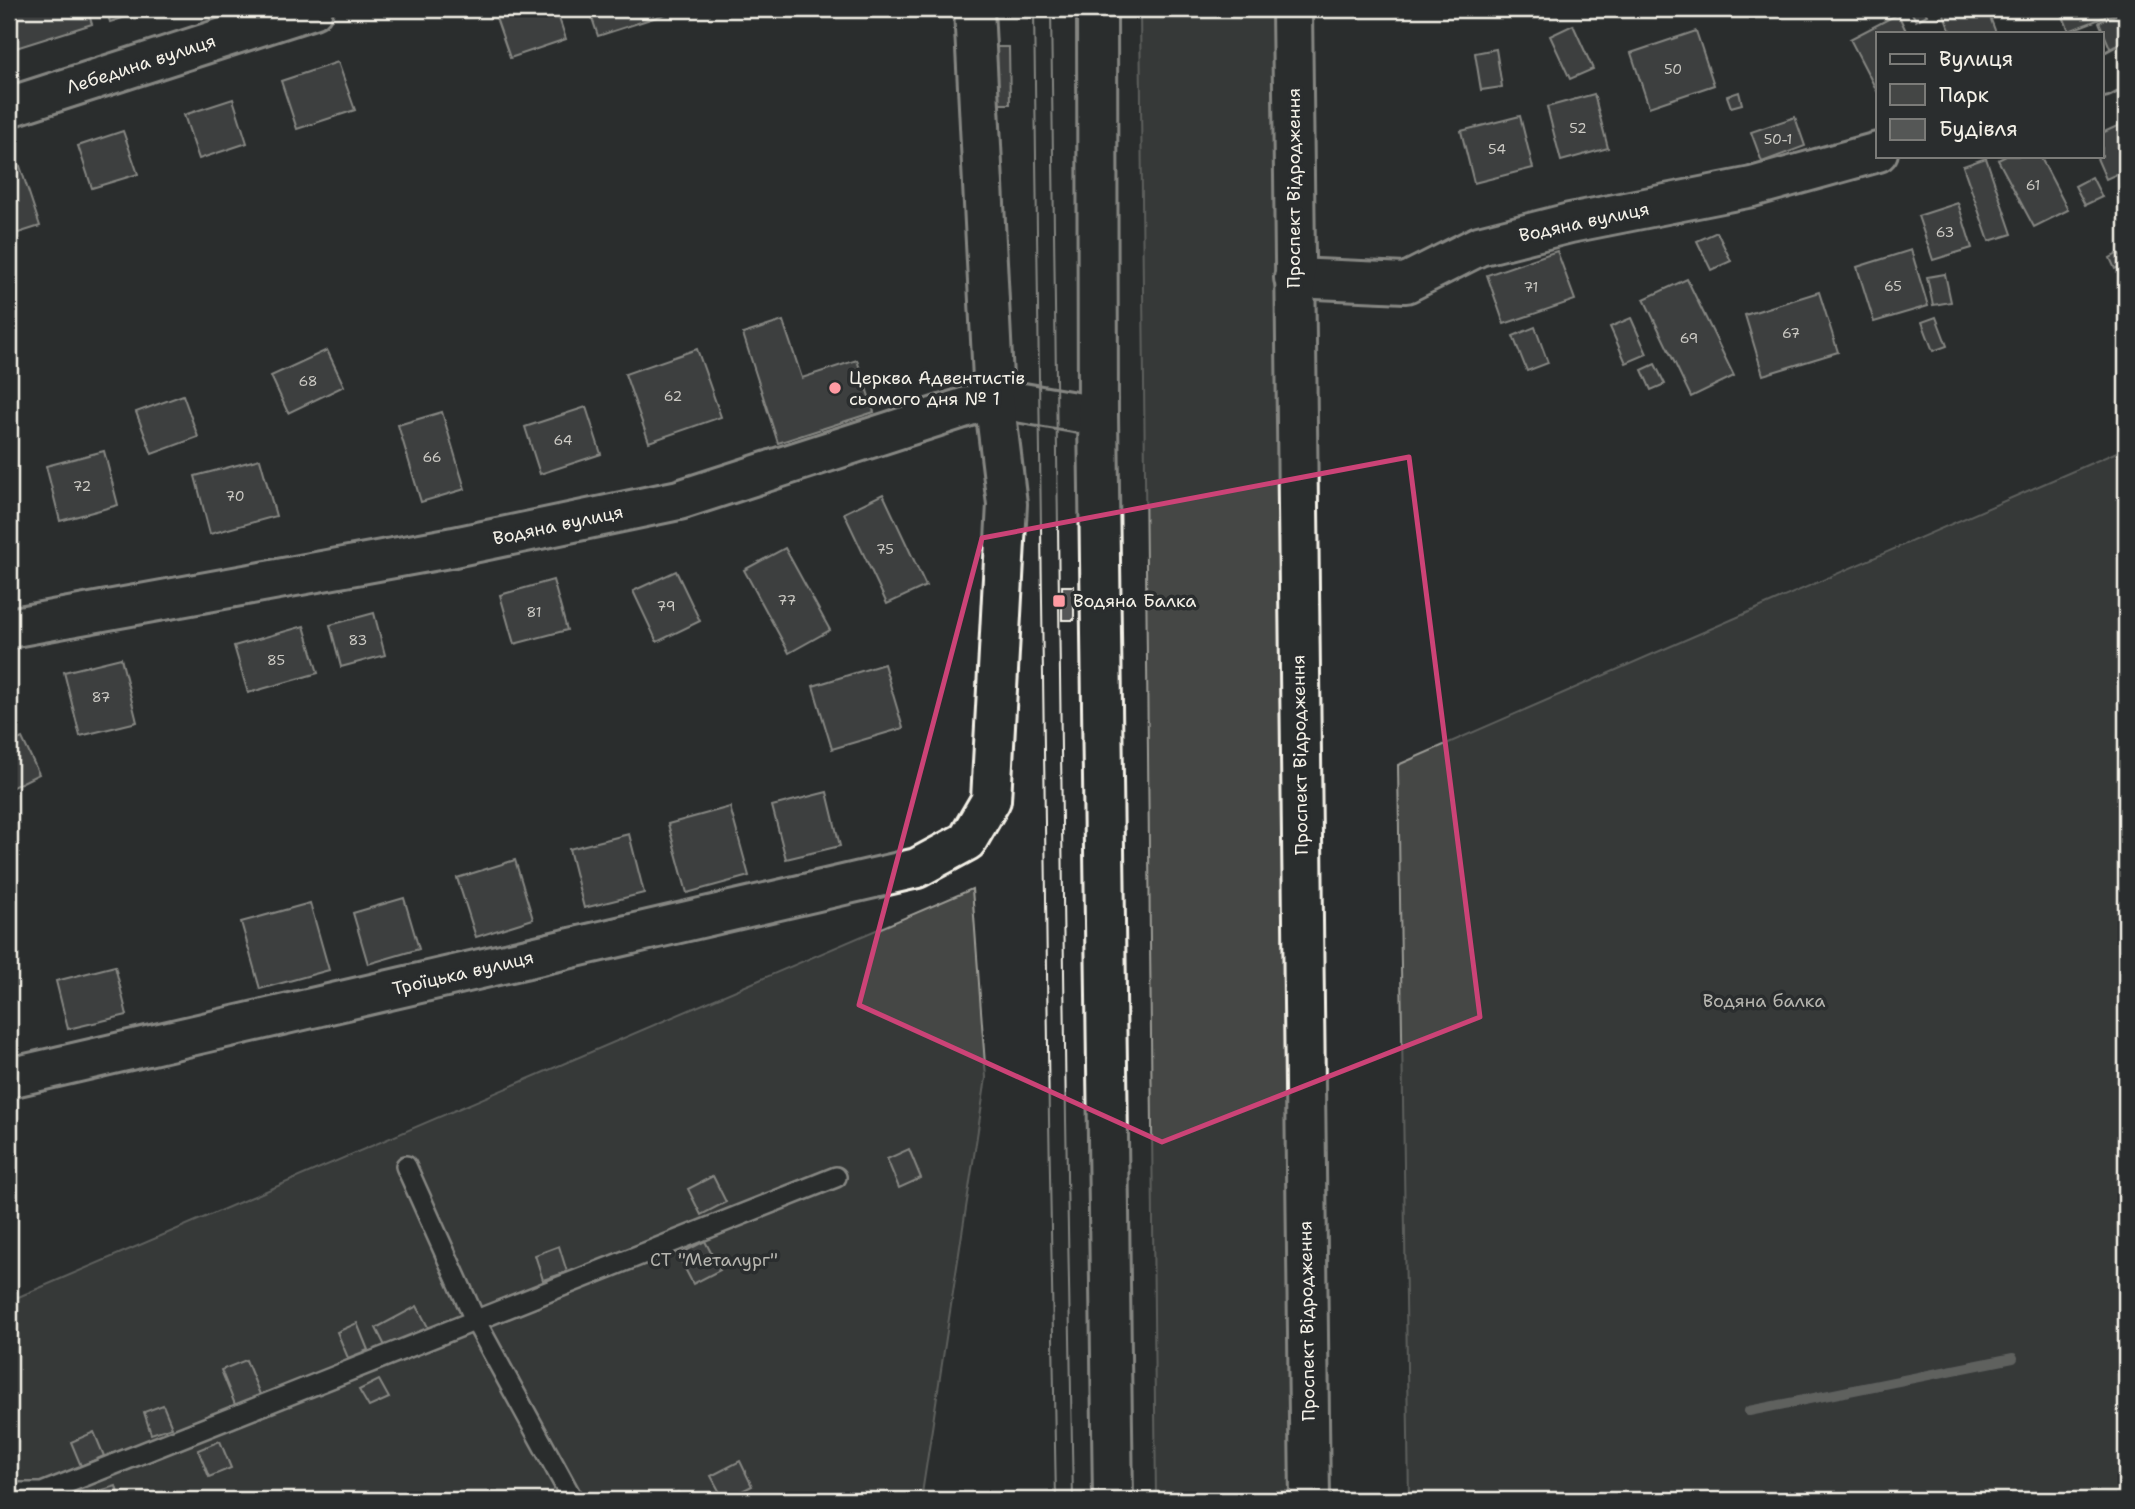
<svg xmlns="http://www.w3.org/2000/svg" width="2135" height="1509" viewBox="0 0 2135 1509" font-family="'Shantell Sans',sans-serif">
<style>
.green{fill:#444645;stroke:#9c9c96;stroke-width:2}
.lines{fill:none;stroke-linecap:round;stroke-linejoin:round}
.stream{stroke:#9f9f9a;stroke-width:10}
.building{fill:#555756;stroke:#f4f1e8;stroke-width:2}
.service-casing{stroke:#f4f1e8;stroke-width:24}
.minor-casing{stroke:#f4f1e8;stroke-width:44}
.secondary-casing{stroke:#f4f1e8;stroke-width:44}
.service{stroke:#2a2d2e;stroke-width:19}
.minor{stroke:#2a2d2e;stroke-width:38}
.secondary{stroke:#2a2d2e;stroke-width:38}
.tram{stroke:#f4f1e8;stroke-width:2}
.marked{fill:none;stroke:#cc4377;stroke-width:5;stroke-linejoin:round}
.poi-dot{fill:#ff9aa2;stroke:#2a2d2e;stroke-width:2.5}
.labels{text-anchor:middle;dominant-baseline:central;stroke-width:7;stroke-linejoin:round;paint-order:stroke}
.number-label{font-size:14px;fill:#cccac4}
.street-label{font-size:18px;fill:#f4f1e8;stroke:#2a2d2e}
.poi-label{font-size:18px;fill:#f4f1e8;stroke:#2a2d2e;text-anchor:start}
.park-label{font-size:18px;fill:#b6b5af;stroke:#2a2d2e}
</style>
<rect width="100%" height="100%" fill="#2a2d2e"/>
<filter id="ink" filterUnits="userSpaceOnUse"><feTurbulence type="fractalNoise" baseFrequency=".0143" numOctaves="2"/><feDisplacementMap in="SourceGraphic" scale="14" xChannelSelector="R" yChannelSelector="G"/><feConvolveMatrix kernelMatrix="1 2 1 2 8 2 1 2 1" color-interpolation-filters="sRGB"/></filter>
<g filter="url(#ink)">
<!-- green -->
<g class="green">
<polygon points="1140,9 1277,9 1293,1500 1156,1500"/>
<polygon points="2126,448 2126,1500 1409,1500 1398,765"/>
<polygon points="972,889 986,1078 921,1500 9,1500 9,1301"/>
</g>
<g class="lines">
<!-- stream -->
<polyline class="stream" points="1749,1411 2013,1358"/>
</g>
<!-- building -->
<g class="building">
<polygon points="9,9 87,9 92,24 16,48 9,26"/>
<polygon points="106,9 151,9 110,22"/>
<polygon points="493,9 556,9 566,39 510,58"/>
<polygon points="589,9 671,9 672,12 598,36"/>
<polygon points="1910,9 1924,9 1927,15 1916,21"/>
<polygon points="1942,9 1987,9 1996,33 1951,33"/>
<polygon points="2060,9 2126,9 2069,31"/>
<polygon points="2122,12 2126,24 2126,50 2113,55 2099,22"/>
<polygon points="1898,14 1907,33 1878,33 1878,93 1850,39"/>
<polygon points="1573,25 1593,69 1570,79 1550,36"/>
<polygon points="1696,31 1714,85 1649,107 1631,53"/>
<polygon points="991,47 1009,47 1010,104 992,104"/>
<polygon points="1496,49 1502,87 1481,90 1475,53"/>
<polygon points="338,62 355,110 297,129 281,81"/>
<polygon points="1739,92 1742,104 1731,107 1727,96"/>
<polygon points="1594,94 1608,148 1561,161 1547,107"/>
<polygon points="233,99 247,143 199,159 184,115"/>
<polygon points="1520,116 1533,168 1474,183 1461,131"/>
<polygon points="1795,117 1805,146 1762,162 1751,132"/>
<polygon points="2126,122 2126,170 2106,179 2096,156 2102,156 2102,133"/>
<polygon points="123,131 138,174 92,188 78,146"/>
<polygon points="2006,156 2040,156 2068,210 2034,227 1998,160"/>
<polygon points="1986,158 2012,234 1989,241 1963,166"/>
<polygon points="20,166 40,226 9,236 9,169"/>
<polygon points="2092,177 2102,197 2085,205 2075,186"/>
<polygon points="1958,203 1972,248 1933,260 1918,216"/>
<polygon points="1717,232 1731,261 1711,270 1697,241"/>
<polygon points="1911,250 1928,306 1874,322 1857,267"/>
<polygon points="1557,251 1575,300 1504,324 1487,275"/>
<polygon points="2119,253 2125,264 2115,269 2110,258"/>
<polygon points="1945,274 1951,302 1933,305 1927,277"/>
<polygon points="1687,279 1734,376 1691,397 1644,299"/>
<polygon points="1819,292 1838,352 1763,375 1745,315"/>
<polygon points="1936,317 1947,346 1933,351 1922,322"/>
<polygon points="1631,318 1647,354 1626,363 1610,327"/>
<polygon points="783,321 802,378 857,360 874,412 778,443 743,334"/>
<polygon points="1535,327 1548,363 1527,371 1513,336"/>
<polygon points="697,349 721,417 649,442 625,374"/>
<polygon points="327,350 344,386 288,413 271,376"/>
<polygon points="1655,364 1665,384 1651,390 1642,370"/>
<polygon points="183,395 198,437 152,454 136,412"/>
<polygon points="586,407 601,454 540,474 525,427"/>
<polygon points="442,412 465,489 421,502 398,425"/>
<polygon points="104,451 118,505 60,521 46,466"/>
<polygon points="260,459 276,516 210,534 195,476"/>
<polygon points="883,494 926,586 887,604 844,513"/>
<polygon points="785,548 830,630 789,653 744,570"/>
<polygon points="676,571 700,621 657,642 633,591"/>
<polygon points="553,580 567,630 514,644 500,595"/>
<rect x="1062" y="586" width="12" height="34"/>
<polygon points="374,613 385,655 341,667 330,625"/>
<polygon points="304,626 318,673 248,693 234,646"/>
<polygon points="121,658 137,722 80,736 64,672"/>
<polygon points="884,664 903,728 832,749 813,686"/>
<polygon points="22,738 39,774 9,789 9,744"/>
<polygon points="827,792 840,846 786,859 772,806"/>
<polygon points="730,807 749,876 687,893 668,824"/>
<polygon points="629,834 644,893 584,908 569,849"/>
<polygon points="515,860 533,919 476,937 457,878"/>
<polygon points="404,898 419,949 368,964 353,913"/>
<polygon points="310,903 329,970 260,989 241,922"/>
<polygon points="115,966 127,1015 68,1029 56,981"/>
<polygon points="909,1149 921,1178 899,1188 887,1159"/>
<polygon points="713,1176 726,1202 701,1215 688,1189"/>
<polygon points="705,1241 720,1270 693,1284 678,1255"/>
<polygon points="559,1246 567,1272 543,1280 535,1255"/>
<polygon points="417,1306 429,1329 387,1350 376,1328"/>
<polygon points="357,1323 368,1350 348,1358 337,1332"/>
<polygon points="246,1360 261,1397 236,1407 221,1370"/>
<polygon points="379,1380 389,1398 369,1407 359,1390"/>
<polygon points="163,1405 172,1427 151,1434 144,1412"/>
<polygon points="94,1432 104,1456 81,1466 71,1442"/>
<polygon points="220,1441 231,1468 209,1477 198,1450"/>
<polygon points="740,1461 752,1486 724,1500 711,1476"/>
<polygon points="116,1486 120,1500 95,1500 93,1493"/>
<polygon points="678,1492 682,1500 663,1500 662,1498"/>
</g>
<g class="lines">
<defs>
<g id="service">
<polyline points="406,1166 476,1322 573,1500"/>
<polyline points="9,1493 42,1493 836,1177"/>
</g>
<g id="minor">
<polyline points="2102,77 2126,64"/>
<polyline points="9,107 313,9"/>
<polyline points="1294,278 1406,283 1479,246 1570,223 1752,187 1878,152"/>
<polyline points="9,628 454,547 679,500 994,398 1098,416"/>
<polyline points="9,1078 917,868 967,841 991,800 1007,504 994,398 974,9"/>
</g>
<g id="secondary">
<polyline points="1097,9 1098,416 1113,1500"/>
<polyline points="1292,9 1310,1500"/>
</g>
</defs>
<!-- service casing -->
<use href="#service" class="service-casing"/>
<!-- minor casing -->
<use href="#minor" class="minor-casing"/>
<!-- secondary casing -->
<use href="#secondary" class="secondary-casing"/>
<!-- service -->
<use href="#service" class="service"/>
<!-- minor -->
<use href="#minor" class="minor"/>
<!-- secondary -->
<use href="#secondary" class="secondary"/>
<!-- tram -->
<g class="tram">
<polyline points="1034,9 1049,1120 1056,1500"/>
<polyline points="1051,9 1066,1120 1073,1500"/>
</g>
</g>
</g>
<!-- marked area -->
<path d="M0 0H2135V1509H0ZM1409,457l71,560 -318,125 -303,-137 123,-467z" fill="#2a2d2e" fill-opacity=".55" fill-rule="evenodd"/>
<path class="marked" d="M1409,457l71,560 -318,125 -303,-137 123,-467z"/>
<!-- markers -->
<g class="poi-dot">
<circle cx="835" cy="388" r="7"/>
<rect x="1052" y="594" width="14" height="14" rx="3.5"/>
</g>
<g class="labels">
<!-- number labels -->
<g class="number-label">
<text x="1673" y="69">50</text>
<text x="1578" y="128">52</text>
<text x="1778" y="139">50-1</text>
<text x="1497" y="149">54</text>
<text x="2033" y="185">61</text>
<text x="1945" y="232">63</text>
<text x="1893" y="286">65</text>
<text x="1531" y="287">71</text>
<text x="1791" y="333">67</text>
<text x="1689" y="338">69</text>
<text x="308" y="381">68</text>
<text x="673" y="396">62</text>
<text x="563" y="440">64</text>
<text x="432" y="457">66</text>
<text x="82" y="486">72</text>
<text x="235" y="496">70</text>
<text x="885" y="549">75</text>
<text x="787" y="600">77</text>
<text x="666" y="606">79</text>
<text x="534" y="612">81</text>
<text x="358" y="640">83</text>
<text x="276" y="660">85</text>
<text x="101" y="697">87</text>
</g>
<!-- street labels -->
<g class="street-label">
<text transform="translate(141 64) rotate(-18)">Лебедина вулиця</text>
<text transform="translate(1294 188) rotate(-90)">Проспект Відродження</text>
<text transform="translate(1584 222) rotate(-12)">Водяна вулиця</text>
<text transform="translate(558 525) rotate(-12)">Водяна вулиця</text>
<text transform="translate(1300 755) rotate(-91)">Проспект Відродження</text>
<text transform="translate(463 973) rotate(-13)">Троїцька вулиця</text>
<text transform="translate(1307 1321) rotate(-91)">Проспект Відродження</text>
</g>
<!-- poi labels -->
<g class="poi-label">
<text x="849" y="378">Церква Адвентистів<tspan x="849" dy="21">сьомого дня № 1</tspan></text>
<text x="1073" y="601">Водяна Балка</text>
</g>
<!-- park labels -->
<g class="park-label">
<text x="1764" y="1001">Водяна балка</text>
<text x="714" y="1260">СТ "Металург"</text>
</g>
</g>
<!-- margin -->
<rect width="2135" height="1509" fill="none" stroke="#2a2d2e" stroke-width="35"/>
<rect x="18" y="18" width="2100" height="1474" fill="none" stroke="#f4f1e8" stroke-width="2.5" filter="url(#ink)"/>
<!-- legend -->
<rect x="1876" y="32" width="228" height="126" fill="#2a2d2e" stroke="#7b7b78" stroke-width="2"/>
<rect x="1890" y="54" width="35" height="10" fill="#2a2d2e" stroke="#7b7b78" stroke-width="2"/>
<text x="1939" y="66" font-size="21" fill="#f4f1e8">Вулиця</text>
<rect x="1890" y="84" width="35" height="21" fill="#444645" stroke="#7b7b78" stroke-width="2"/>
<text x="1939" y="102" font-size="21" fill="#f4f1e8">Парк</text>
<rect x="1890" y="119" width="35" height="21" fill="#555756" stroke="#7b7b78" stroke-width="2"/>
<text x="1939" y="136" font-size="21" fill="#f4f1e8">Будівля</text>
</svg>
